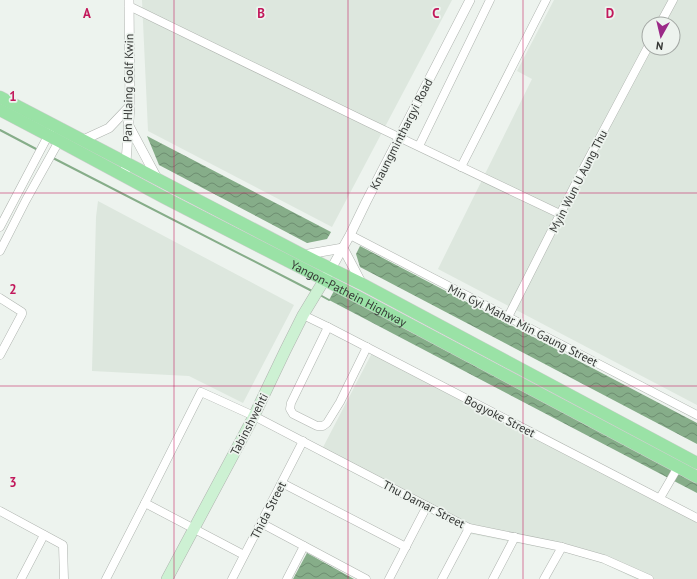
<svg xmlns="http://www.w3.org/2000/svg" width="697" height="579" viewBox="0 0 697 579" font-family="'PT Sans',sans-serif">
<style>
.built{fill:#dde7de;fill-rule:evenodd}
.water{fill:url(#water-waves)}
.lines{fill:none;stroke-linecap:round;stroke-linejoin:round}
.stream{stroke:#86ad89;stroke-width:2}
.minor-casing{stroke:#afb4af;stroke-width:9}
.tertiary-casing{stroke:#afb4af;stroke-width:10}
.secondary-casing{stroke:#afb4af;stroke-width:12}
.primary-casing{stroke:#cfcfcf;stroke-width:13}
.minor{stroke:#fff;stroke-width:8}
.tertiary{stroke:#fff;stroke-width:9}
.secondary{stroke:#cdf1d3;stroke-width:11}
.primary{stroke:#9ae2a6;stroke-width:12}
.grid{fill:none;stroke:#c2185b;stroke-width:1;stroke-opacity:0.55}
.labels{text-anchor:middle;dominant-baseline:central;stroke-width:3.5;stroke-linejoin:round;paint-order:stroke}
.street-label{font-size:12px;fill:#353735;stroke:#edf3ee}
.grid-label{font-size:13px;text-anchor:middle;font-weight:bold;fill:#c2185b;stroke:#edf3ee;stroke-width:3.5;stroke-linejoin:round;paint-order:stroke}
</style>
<defs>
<pattern id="water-waves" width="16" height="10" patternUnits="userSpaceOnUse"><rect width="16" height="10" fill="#86ad89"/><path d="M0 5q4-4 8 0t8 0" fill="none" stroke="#6e8e71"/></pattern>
</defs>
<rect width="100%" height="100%" fill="#edf3ee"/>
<!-- built -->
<g class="built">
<polygon points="142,0 452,0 332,227 148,131"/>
<path d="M554,0h143v405l-259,-136 94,-190 -15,-8zM649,24h24v24h-24z"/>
<polygon points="98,201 294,305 243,403 189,376 92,371 96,217"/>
<polygon points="373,351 697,521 697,579 636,579 600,562 564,552 471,534 319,455"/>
</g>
<!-- water -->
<g class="water">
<polygon points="147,136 331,232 327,239 307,243 159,165"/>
<polygon points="360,246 697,423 697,444 360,267 356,254"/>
<polygon points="334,291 697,483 697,493 329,300"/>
<polygon points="307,553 354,579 293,579"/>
</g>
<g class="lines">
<!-- stream -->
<g class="stream">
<polyline points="0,130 38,150"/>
<polyline points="53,158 312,291"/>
<polyline points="320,295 329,300"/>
</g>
<defs>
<g id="minor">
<polyline points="129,6 367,122 560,214"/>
<polyline points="660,24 673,0"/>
<polyline points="419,146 490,0"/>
<polyline points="461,167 546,0"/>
<polyline points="0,227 50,132"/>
<polyline points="350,235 697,415"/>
<polyline points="0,251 26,200 59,141"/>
<polyline points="0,298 22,312 22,314 0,355"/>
<polyline points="303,315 328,327 697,518"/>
<polyline points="508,317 581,173 649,45"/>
<polyline points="328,327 291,403 290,409 293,414 317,426 323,426 327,423 340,402 367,347"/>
<polyline points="282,483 406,547"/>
<polyline points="660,498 678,467"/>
<polyline points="145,503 244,555"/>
<polyline points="0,511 63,545 64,579"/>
<polyline points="261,523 366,579"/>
<polyline points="21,579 44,535"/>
<polyline points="106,579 145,503 201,392 254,416 469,528 562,547 604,559 649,579"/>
<polyline points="232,579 303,441"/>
<polyline points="287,579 304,546"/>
<polyline points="389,579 427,506"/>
<polyline points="442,579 469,528"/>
<polyline points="493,579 515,537"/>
<polyline points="544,579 562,547"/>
</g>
<g id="tertiary">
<polyline points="128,124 158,180"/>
<polyline points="83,140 109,128 130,106"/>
<polyline points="125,176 130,106 129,0"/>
<polyline points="343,248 362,284"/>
<polyline points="303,255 343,248"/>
<polyline points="331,269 350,235 366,202 470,0"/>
</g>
<polyline id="secondary" points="167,579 254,416 285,351 303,315 329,272"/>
<g id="primary">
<polyline points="0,97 303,255 362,284 697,463"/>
<path id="s1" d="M0,110l59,31 106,57 191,98 341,181"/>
</g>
</defs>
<!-- minor casing -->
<use href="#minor" class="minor-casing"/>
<!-- tertiary casing -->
<use href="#tertiary" class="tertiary-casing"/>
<!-- secondary casing -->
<use href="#secondary" class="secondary-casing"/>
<!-- primary casing -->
<use href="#primary" class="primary-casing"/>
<!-- minor -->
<use href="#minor" class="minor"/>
<!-- tertiary -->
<use href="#tertiary" class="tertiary"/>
<!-- secondary -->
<use href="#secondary" class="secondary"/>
<!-- primary -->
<use href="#primary" class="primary"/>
</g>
<!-- grid -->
<path class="grid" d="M174,0v579M348,0v579M523,0v579M0,193h697M0,386h697"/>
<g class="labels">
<!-- street labels -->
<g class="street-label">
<text transform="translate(128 88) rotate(-89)">Pan Hlaing Golf Kwin</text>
<text transform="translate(401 134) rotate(-63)">Knaungminthargyi Road</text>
<text transform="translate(578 181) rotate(-63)">Myin Wun U Aung Thu</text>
<text stroke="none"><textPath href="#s1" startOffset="394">Yangon-Pathein Highway</textPath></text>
<text transform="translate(523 325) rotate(27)">Min Gyi Mahar Min Gaung Street</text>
<text transform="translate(500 416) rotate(27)">Bogyoke Street</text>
<text transform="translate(249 424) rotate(-63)">Tabinshwehti</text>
<text transform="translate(424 504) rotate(27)">Thu Damar Street</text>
<text transform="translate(268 510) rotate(-63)">Thida Street</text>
</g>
</g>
<g class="grid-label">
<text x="87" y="18">A</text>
<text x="261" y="18">B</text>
<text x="436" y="18">C</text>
<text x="610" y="18">D</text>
<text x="13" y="101">1</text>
<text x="13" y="294">2</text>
<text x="13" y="487">3</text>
</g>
<!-- north arrow -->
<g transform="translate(661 36) rotate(188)"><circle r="19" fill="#edf3ee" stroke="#a3a8a4"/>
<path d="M0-3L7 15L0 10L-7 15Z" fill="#9b2a88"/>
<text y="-6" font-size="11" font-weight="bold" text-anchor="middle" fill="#353735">N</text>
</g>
</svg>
